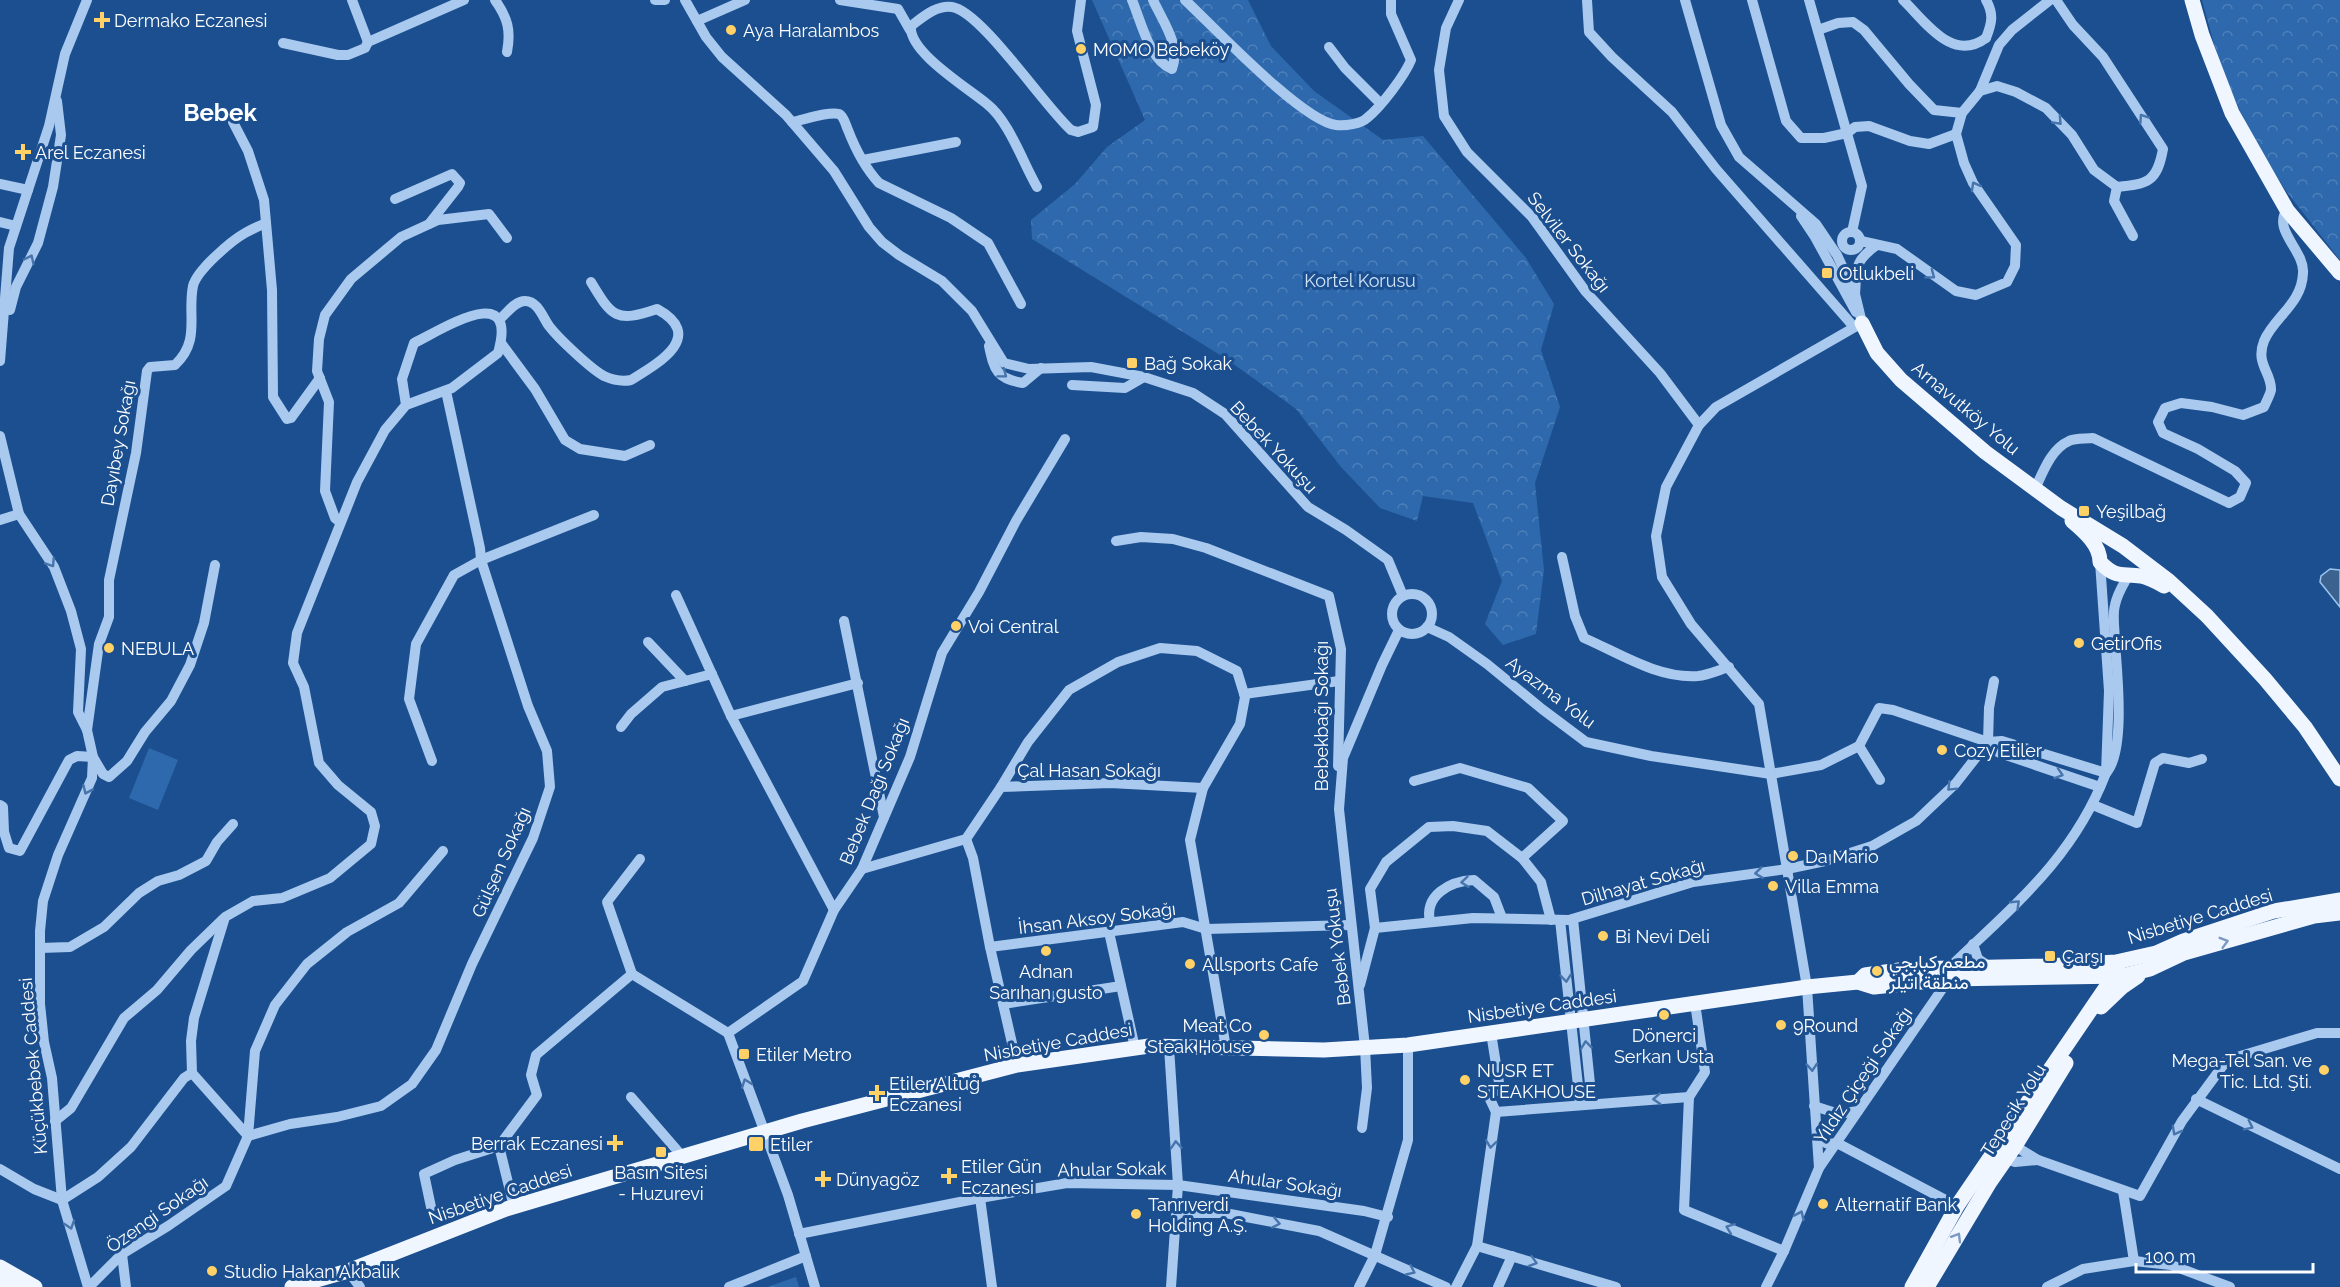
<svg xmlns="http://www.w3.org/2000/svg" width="2340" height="1287" viewBox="0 0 2340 1287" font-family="Raleway,Vazirmatn,sans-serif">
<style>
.forest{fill:url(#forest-crowns)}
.pitch{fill:#2e69ad}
.water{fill:#3c6290;stroke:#9cc4f0;stroke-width:1.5}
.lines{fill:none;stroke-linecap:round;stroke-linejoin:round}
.minor{stroke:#a9c9ee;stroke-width:10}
.major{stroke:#f0f6ff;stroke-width:15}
.oneway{stroke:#4674ac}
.oneway2{stroke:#7b9ac1}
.poi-dot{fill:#ffd166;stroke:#1b4f8f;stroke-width:2}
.labels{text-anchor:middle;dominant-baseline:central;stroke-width:6;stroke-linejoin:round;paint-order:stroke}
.poi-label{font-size:18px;fill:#fff;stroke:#1b4f8f;text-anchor:start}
.street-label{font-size:18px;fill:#fff;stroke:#1b4f8f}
.park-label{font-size:18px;fill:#cfe3fa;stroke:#1b4f8f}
.district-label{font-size:24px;font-weight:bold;fill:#fff;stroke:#1b4f8f}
</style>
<defs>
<pattern id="forest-crowns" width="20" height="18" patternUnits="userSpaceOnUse" patternTransform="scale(1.5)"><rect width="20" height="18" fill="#2e69ad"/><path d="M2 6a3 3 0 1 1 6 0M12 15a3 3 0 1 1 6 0" fill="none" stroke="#4d80b9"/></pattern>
</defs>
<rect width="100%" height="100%" fill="#1b4f8f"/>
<!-- forest -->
<g class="forest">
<polygon points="1092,0 1248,0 1271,46 1314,91 1383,140 1423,136 1526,258 1554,304 1541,350 1560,407 1535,483 1544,570 1536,634 1503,645 1485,624 1502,581 1473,503 1423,496 1417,521 1380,508 1341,467 1296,409 1225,358 1032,239 1031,220 1075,184 1107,147 1145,120"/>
<polygon points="2202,0 2340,0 2340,260 2286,191 2254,140 2222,73"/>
<polygon points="796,1277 799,1287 767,1287"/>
</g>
<!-- pitch -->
<polygon class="pitch" points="149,748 178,760 158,810 129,798"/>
<!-- water -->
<polygon class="water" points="2330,569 2340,570 2340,607 2320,582 2321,576"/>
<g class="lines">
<!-- minor -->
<g class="minor">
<polyline points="352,0 368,42"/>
<path d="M495,0c13,18 16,31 12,52"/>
<polyline points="655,0 665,0"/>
<polyline points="685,0 706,37 722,57 786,115 834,171 869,227 882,242 899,255 942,281 972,311 1004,363 1029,369 1091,367 1144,377 1193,393 1225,414 1308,507 1346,530 1388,560 1403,596"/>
<polyline points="840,0 898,9 910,30"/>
<path d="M1132,0c9,21 17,60 40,69 9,-24 -9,-47 -19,-69"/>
<path d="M1185,0c29,27 117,121 151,125 9,1 25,-1 31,-7 14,-11 38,-43 44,-58l-20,-46v-14"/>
<polyline points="1459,0 1446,28 1439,70 1444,116 1467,152 1532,217 1586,292 1660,373 1699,425"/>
<polyline points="1587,0 1589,32 1612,57 1672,112 1716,169 1854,327"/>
<polyline points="1685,0 1721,125 1739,157 1816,224 1837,255 1855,294 1862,323"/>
<polyline points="1752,0 1786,121 1801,138 1824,138 1847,133 1855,127 1869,126 1910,141 1929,144 1956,134"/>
<polyline points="1809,0 1862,186 1852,232"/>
<path d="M1903,0c23,22 49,63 83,38"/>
<path d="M1986,0c8,14 6,23 0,38"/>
<polyline points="697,21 745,0"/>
<polyline points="1818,30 1838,23 1853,22 1864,30 1909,84 1934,110 1962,113"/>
<polyline points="283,43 338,55 348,55 365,48 368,42 464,0"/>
<polyline points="1329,47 1345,68 1380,103"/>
<polyline points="1980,91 1999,45 2012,30 2050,0"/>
<polyline points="233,122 248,151 264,200 272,290 273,397 287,419 291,418 320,378"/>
<path d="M792,122c11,-2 37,-11 47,-8 5,2 7,12 9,16 7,18 18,39 31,53l72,35 37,25 33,61"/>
<polyline points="863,160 956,142"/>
<polyline points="0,184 28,190"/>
<path d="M1037,187c-14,-24 -28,-66 -50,-83 -19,-16 -79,-52 -76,-78 12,-9 25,-21 41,-19 29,4 93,100 119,123l7,2 15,-5 3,-22 -19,-74 4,-31"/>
<polyline points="2117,187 2114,201 2133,236"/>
<polyline points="395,199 452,174 460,183 458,187 429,224"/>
<polyline points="1801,216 1815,237 1856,312"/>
<polyline points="0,222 16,226"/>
<circle cx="1851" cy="241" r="9"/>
<path d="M1861,241l36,8 59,42 20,4 31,-13 8,-16 1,-21 -43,-62 -9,-20 -8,-29 6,-21 18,-22 17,-5 19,6 30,16 26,27 22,35 23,17c31,-3 40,-5 46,-38l-60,-92 -30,-32 -17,-25"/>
<path d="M1855,294c2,-26 -1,-33 22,-49"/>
<polyline points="10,310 16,287 38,243 53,187 61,135 57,101"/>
<path d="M500,319c7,-6 15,-18 25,-18 13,0 18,17 24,25 9,12 42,43 55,50 9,4 18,6 27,4 28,-17 75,-44 26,-71 -41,14 -45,8 -66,-27"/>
<polyline points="501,343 535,389 565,440 580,449 625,456 650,445"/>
<path d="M989,346c5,24 8,33 34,37l18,-15"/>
<polyline points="0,361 9,248 49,126 65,54 87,0"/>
<polyline points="1072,385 1125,388 1144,377"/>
<path d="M406,405l-4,-26 12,-36c29,-14 105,-64 84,10l-46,35 -46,17 -21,25 -28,52 -60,151 -4,30 11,24 15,76 19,22 33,27 4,14 -4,18 -41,34 -48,20 -29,3 -28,16 -31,101 -3,23 1,32 56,63 42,-12 47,-7 44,-11 31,-22 24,-34 36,-86 61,-126 17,-51 -3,-36 -19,-45 -47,-146 -1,-12 -34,-157"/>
<polyline points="0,436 19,514 54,567 71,611 81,649 78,712 87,730 93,757 92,778 58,855 43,901 40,931 40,1004 44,1042 52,1078 62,1200 88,1287"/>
<path d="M2035,489c8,-17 16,-40 34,-48 6,-3 17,-2 24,-3l136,65 11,-6 6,-14 -11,-12 -37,-22 -35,-16 -5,-11 7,-14 16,-5 31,4 31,8 21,-8c2,-5 6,-12 7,-17 1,-17 -16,-26 -7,-49 10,-24 38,-37 39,-68 2,-22 -31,-43 -16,-63"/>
<polyline points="0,520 19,514"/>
<polyline points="340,522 335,518 325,491 329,402 317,371 319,339 325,315 351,279 401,237 438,220 489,214 507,238"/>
<polyline points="1116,541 1141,537 1173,539 1206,548 1329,596 1341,649 1338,766"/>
<path d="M1562,557l13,59 9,22c35,15 74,41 114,38 10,-1 21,-6 31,-9"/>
<polyline points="2100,562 2109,691 2106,773"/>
<circle cx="1412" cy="614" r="20"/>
<polyline points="676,595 731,716 834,910"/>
<polyline points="844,621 884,817"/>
<polyline points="1427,627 1449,637 1487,664 1542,709 1586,742 1651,756 1771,774 1821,765 1859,746 1879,708 1893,710 1988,742 2002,741 2106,773"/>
<polyline points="648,642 685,681"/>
<polyline points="1244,694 1339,681"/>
<polyline points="731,716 858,683"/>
<polyline points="621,727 631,714 662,687 712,674"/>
<path d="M87,730l12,-86 10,-27v-37l27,-127 11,-82 3,-4 25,-2c26,-25 12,-49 18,-79 4,-16 38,-45 52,-53 7,-4 14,-7 21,-10"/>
<polyline points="1988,742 1992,749 2000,753 2100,787"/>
<polyline points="1859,746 1880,780"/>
<polyline points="432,761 409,699 416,644 454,575 481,560 594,515"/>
<polyline points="1414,781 1460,768 1528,788 1563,821 1522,858"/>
<polyline points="1001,787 1028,742 1069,690 1118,662 1160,648 1197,651 1237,671 1245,697 1240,724 1203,788 1190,840 1226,1048"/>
<polyline points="0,805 3,807 4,832 9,848 20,851 69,760 77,756 93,757 103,774 109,777 127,761 145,732 171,701 190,665 204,623 215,565"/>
<polyline points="2093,805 2137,823 2155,763 2163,758 2189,763 2202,759"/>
<polyline points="966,839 973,858 990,947 1017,1065"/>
<polyline points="862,869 966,839 1001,787 1110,783 1203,788"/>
<polyline points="1573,919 1592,1103"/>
<polyline points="1560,920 1580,1104"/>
<path d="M1430,922c-6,-27 20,-41 44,-42l20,17 8,21"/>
<polyline points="1375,928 1473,918 1569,920 1693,882 1787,869 1825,861 1872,846 1916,821 1956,783 1988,742 1989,708 1994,681"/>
<polyline points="1109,932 1135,1048"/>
<polyline points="1973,944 1978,959 1990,967"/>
<polyline points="990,947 1183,922 1206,929 1350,925"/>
<polyline points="40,948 70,947 104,927 139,893 158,881 179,875 206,861 217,842 233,824"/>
<polyline points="632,974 607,902 640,859"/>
<polyline points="632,974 728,1033"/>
<polyline points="1360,985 1375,928 1370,889 1386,862 1429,827 1453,826 1487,831 1522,858 1541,882 1551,920"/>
<polyline points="1003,1004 1121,986"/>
<polyline points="728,1033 803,981 834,910 862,869 910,757 942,653 979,592 1016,521 1065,439"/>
<polyline points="728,1033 788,1195 815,1287"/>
<polyline points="1491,1033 1500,1089 1488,1095 1496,1112"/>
<polyline points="1169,1047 1178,1185 1171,1287"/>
<polyline points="631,1097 682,1156"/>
<polyline points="1689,1097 1705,1072 1695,1003"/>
<polyline points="2196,1099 2340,1169"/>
<polyline points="1814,1106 1839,1114 1858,1111"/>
<polyline points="55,1121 71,1108 124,1018 157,990 191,950 223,919"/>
<polyline points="1362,1128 1367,1088 1365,1047 1339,809 1343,758 1382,665 1399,630"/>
<polyline points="1817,1139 1828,1144 1837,1143 1957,1206"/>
<polyline points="2015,1146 2038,1160 2140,1196 2182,1121 2227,1060 2317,1033 2340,1033"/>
<polyline points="2007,1159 2015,1162 2038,1160"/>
<polyline points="1819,1168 1807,987 1759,704 1691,624 1662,577 1656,536 1666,487 1699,425 1716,407 1862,323"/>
<polyline points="0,1169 34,1189 62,1200 98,1177 131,1147 184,1078 192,1073"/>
<polyline points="980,1198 992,1287"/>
<polyline points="431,1207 424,1174 455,1160 499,1146"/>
<polyline points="514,1207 499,1146 537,1095 531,1075 536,1055 632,974"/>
<polyline points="1177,1213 1225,1213 1319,1231 1446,1287"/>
<polyline points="799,1234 980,1198 1067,1183 1178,1185 1364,1211 1388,1217"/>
<polyline points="1477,1246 1616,1287"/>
<polyline points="122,1254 126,1287"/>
<polyline points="2134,1261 2171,1265 2230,1287"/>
<polyline points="348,1271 360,1287"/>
<polyline points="89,1287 122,1254 168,1226 226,1186 248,1136 255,1051 275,1005 307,964 347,932 399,903 443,851"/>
<polyline points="729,1287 806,1256"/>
<polyline points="1359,1287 1375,1255 1408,1140 1408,1045"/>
<polyline points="1456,1287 1477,1246 1496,1112 1689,1097 1684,1210 1784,1251"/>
<polyline points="1498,1287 1512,1256"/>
<path d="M1766,1287l18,-36 35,-83 130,-189v-11c64,-62 124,-109 157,-195 20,-21 11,-102 9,-131 0,-12 -3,-26 0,-37 2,-11 8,-20 13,-29"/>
<polyline points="2047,1287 2083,1269 2134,1261 2123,1191"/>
</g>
<!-- major -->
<g class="major">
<polyline points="2192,0 2202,35 2232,113 2287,210 2340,273"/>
<polyline points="1862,323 1877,353 1901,380 1985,452 2061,508 2123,546 2169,581 2207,616 2265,679 2305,727 2340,779"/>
<path d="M2072,521c13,11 28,24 28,41 16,17 22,11 41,14 9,2 16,6 23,10"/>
<polyline points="1858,982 1865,975 1906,969 2046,966 2116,962 2156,953 2183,941 2274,911 2340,900"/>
<polyline points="2101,1007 2122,987 2138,976"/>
<polyline points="0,1267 35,1287"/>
<polyline points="0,1281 18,1287"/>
<polyline points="292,1287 348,1271 506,1209 802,1121 1017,1065 1149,1046 1324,1050 1408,1045 1807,987 1858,982 1874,987 1949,979 2122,976 2150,969 2184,953 2314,916 2340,913"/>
<polyline points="1912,1287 1957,1206 2113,977 2119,972"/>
<polyline points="1927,1287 1990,1182 2015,1146 2066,1063"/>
</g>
</g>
<!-- one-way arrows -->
<defs><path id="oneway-chevron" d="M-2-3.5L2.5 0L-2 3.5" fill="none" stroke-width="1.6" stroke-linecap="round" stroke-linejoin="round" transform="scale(1.5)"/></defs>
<g class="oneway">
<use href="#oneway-chevron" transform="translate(2143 118) rotate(-124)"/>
<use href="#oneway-chevron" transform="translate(2058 121) rotate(47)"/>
<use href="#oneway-chevron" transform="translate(1975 186) rotate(-119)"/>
<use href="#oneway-chevron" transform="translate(30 259) rotate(-65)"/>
<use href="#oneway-chevron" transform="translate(1931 275) rotate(37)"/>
<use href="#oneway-chevron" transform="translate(1003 374) rotate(37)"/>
<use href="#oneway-chevron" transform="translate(51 563) rotate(57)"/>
<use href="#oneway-chevron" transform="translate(2059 774) rotate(18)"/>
<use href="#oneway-chevron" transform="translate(1951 787) rotate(135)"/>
<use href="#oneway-chevron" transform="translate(87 790) rotate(114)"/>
<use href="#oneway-chevron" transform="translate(1759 873) rotate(173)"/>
<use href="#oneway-chevron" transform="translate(1465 882) rotate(175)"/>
<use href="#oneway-chevron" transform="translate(2016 904) rotate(-44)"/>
<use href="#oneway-chevron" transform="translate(1566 978) rotate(84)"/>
<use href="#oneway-chevron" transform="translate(1586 1045) rotate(-96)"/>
<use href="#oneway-chevron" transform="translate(1812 1067) rotate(86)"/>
<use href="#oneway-chevron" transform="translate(746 1083) rotate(-110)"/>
<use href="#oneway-chevron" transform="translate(1657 1099) rotate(176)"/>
<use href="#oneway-chevron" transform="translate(2249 1126) rotate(26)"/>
<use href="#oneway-chevron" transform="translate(2176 1131) rotate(119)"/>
<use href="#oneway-chevron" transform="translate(1491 1144) rotate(98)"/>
<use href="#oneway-chevron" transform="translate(1176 1145) rotate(-94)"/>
<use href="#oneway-chevron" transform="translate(1800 1215) rotate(-66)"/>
<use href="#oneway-chevron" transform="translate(1276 1223) rotate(11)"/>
<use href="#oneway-chevron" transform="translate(70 1225) rotate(72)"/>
<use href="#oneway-chevron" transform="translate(1730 1228) rotate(-159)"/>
<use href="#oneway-chevron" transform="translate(1533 1262) rotate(17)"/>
<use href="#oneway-chevron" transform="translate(1411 1271) rotate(25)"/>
</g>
<g class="oneway2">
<use href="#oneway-chevron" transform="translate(2224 942) rotate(-16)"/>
<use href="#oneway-chevron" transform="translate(1957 1237) rotate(-59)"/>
</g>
<!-- markers -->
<g class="poi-dot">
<path d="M99 11h6v6h6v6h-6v6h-6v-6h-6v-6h6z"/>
<circle cx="731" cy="30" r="6"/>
<circle cx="1081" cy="49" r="6"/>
<path d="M20 143h6v6h6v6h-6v6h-6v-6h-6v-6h6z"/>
<rect x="1821" y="267" width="12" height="12" rx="3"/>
<rect x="1126" y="357" width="12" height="12" rx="3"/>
<rect x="2078" y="505" width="12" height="12" rx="3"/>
<circle cx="956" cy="626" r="6"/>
<circle cx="2079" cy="643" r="6"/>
<circle cx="109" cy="648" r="6"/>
<circle cx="1942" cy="750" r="6"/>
<circle cx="1793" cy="856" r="6"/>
<circle cx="1773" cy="886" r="6"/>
<circle cx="1603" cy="936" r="6"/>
<circle cx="1046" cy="951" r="6"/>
<rect x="2044" y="950" width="12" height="12" rx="3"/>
<circle cx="1190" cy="964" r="6"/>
<circle cx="1877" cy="971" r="6"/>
<circle cx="1664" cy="1015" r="6"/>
<circle cx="1781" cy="1025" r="6"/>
<circle cx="1264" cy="1035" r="6"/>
<rect x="738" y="1048" width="12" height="12" rx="3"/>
<circle cx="2324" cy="1070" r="6"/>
<circle cx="1465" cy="1080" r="6"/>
<path d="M874 1084h6v6h6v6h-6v6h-6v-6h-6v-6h6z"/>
<path d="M612 1134h6v6h6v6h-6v6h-6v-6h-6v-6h6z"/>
<rect x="748" y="1136" width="16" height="16" rx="3"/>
<rect x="655" y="1146" width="12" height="12" rx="3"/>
<path d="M946 1167h6v6h6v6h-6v6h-6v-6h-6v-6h6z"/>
<path d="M820 1170h6v6h6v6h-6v6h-6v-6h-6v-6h6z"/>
<circle cx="1823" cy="1204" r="6"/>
<circle cx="1136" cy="1214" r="6"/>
<circle cx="212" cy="1271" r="6"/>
</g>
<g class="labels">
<!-- poi labels -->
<g class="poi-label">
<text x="114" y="20">Dermako Eczanesi</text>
<text x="743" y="30">Aya Haralambos</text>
<text x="1093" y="49">MOMO Bebeköy</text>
<text x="35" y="152">Arel Eczanesi</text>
<text x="1839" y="273">Otlukbeli</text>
<text x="1144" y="363">Bağ Sokak</text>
<text x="2096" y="511">Yeşilbağ</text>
<text x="968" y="626">Voi Central</text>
<text x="2091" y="643">GetirOfis</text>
<text x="121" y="648">NEBULA</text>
<text x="1954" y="750">Cozy Etiler</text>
<text x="1805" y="856">Da Mario</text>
<text x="1785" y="886">Villa Emma</text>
<text x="1615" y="936">Bi Nevi Deli</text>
<text x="2062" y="956">Çarşı</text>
<text x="1889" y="961">مطعم كبابجي<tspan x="1889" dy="21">منطقة اتيلر</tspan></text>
<text x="1202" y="964">Allsports Cafe</text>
<text x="1046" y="971" text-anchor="middle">Adnan<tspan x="1046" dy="21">Sarıhan gusto</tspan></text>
<text x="1252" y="1025" text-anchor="end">Meat Co<tspan x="1252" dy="21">Steak House</tspan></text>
<text x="1793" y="1025">9Round</text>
<text x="1664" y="1035" text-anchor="middle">Dönerci<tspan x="1664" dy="21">Serkan Usta</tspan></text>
<text x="756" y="1054">Etiler Metro</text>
<text x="2312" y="1060" text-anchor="end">Mega-Tel San. ve<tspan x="2312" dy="21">Tic. Ltd. Şti.</tspan></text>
<text x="1477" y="1070">NUSR ET<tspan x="1477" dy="21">STEAKHOUSE</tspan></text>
<text x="889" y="1083">Etiler Altuğ<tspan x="889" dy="21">Eczanesi</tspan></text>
<text x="603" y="1143" text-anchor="end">Berrak Eczanesi</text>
<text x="770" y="1144">Etiler</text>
<text x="961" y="1166">Etiler Gün<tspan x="961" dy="21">Eczanesi</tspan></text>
<text x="661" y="1172" text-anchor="middle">Basın Sitesi<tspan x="661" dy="21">- Huzurevi</tspan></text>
<text x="836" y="1179">Dűnyagöz</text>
<text x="1148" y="1204">Tanrıverdi<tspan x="1148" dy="21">Holding A.Ş.</tspan></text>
<text x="1835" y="1204">Alternatif Bank</text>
<text x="224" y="1271">Studio Hakan Akbalik</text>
</g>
<!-- street labels -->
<g class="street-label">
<text transform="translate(1569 242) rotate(52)">Selviler Sokağı</text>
<text transform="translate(1966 408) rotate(40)">Arnavutköy Yolu</text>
<text transform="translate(118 443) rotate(-80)">Dayıbey Sokağı</text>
<text transform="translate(1274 447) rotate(47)">Bebek Yokuşu</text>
<text transform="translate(1551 692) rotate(37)">Ayazma Yolu</text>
<text transform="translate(1321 716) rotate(-90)">Bebekbağı Sokağı</text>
<text x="1089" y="770">Çal Hasan Sokağı</text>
<text transform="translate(874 791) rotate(-68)">Bebek Dağı Sokağı</text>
<text transform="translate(501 862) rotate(-66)">Gülşen Sokağı</text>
<text transform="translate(1643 882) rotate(-16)">Dilhayat Sokağı</text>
<text transform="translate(2200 916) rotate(-17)">Nisbetiye Caddesi</text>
<text transform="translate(1097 918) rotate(-7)">İhsan Aksoy Sokağı</text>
<text transform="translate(1337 947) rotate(-97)">Bebek Yokuşu</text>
<text transform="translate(1542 1006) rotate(-8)">Nisbetiye Caddesi</text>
<text transform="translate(1058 1042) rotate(-10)">Nisbetiye Caddesi</text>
<text transform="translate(33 1066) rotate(-95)">Küçükbebek Caddesi</text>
<text transform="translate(1863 1075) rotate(-56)">Yıldız Çiçeği Sokağı</text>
<text transform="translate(2013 1110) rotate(-58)">Tepecik Yolu</text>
<text transform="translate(1112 1169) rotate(-1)">Ahular Sokak</text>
<text transform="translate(1285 1183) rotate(8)">Ahular Sokağı</text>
<text transform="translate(500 1194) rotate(-19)">Nisbetiye Caddesi</text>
<text transform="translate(157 1214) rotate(-35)">Özengi Sokağı</text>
</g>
<!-- park labels -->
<g class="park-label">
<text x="1360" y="280">Kortel Korusu</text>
</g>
<!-- district labels -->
<g class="district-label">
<text x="220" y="112">Bebek</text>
</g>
</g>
<!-- scale -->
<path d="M2136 1263v9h177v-9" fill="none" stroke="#ffffff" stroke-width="3"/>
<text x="2145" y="1263" font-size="18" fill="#ffffff" stroke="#1b4f8f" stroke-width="4.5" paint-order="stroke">100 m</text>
</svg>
